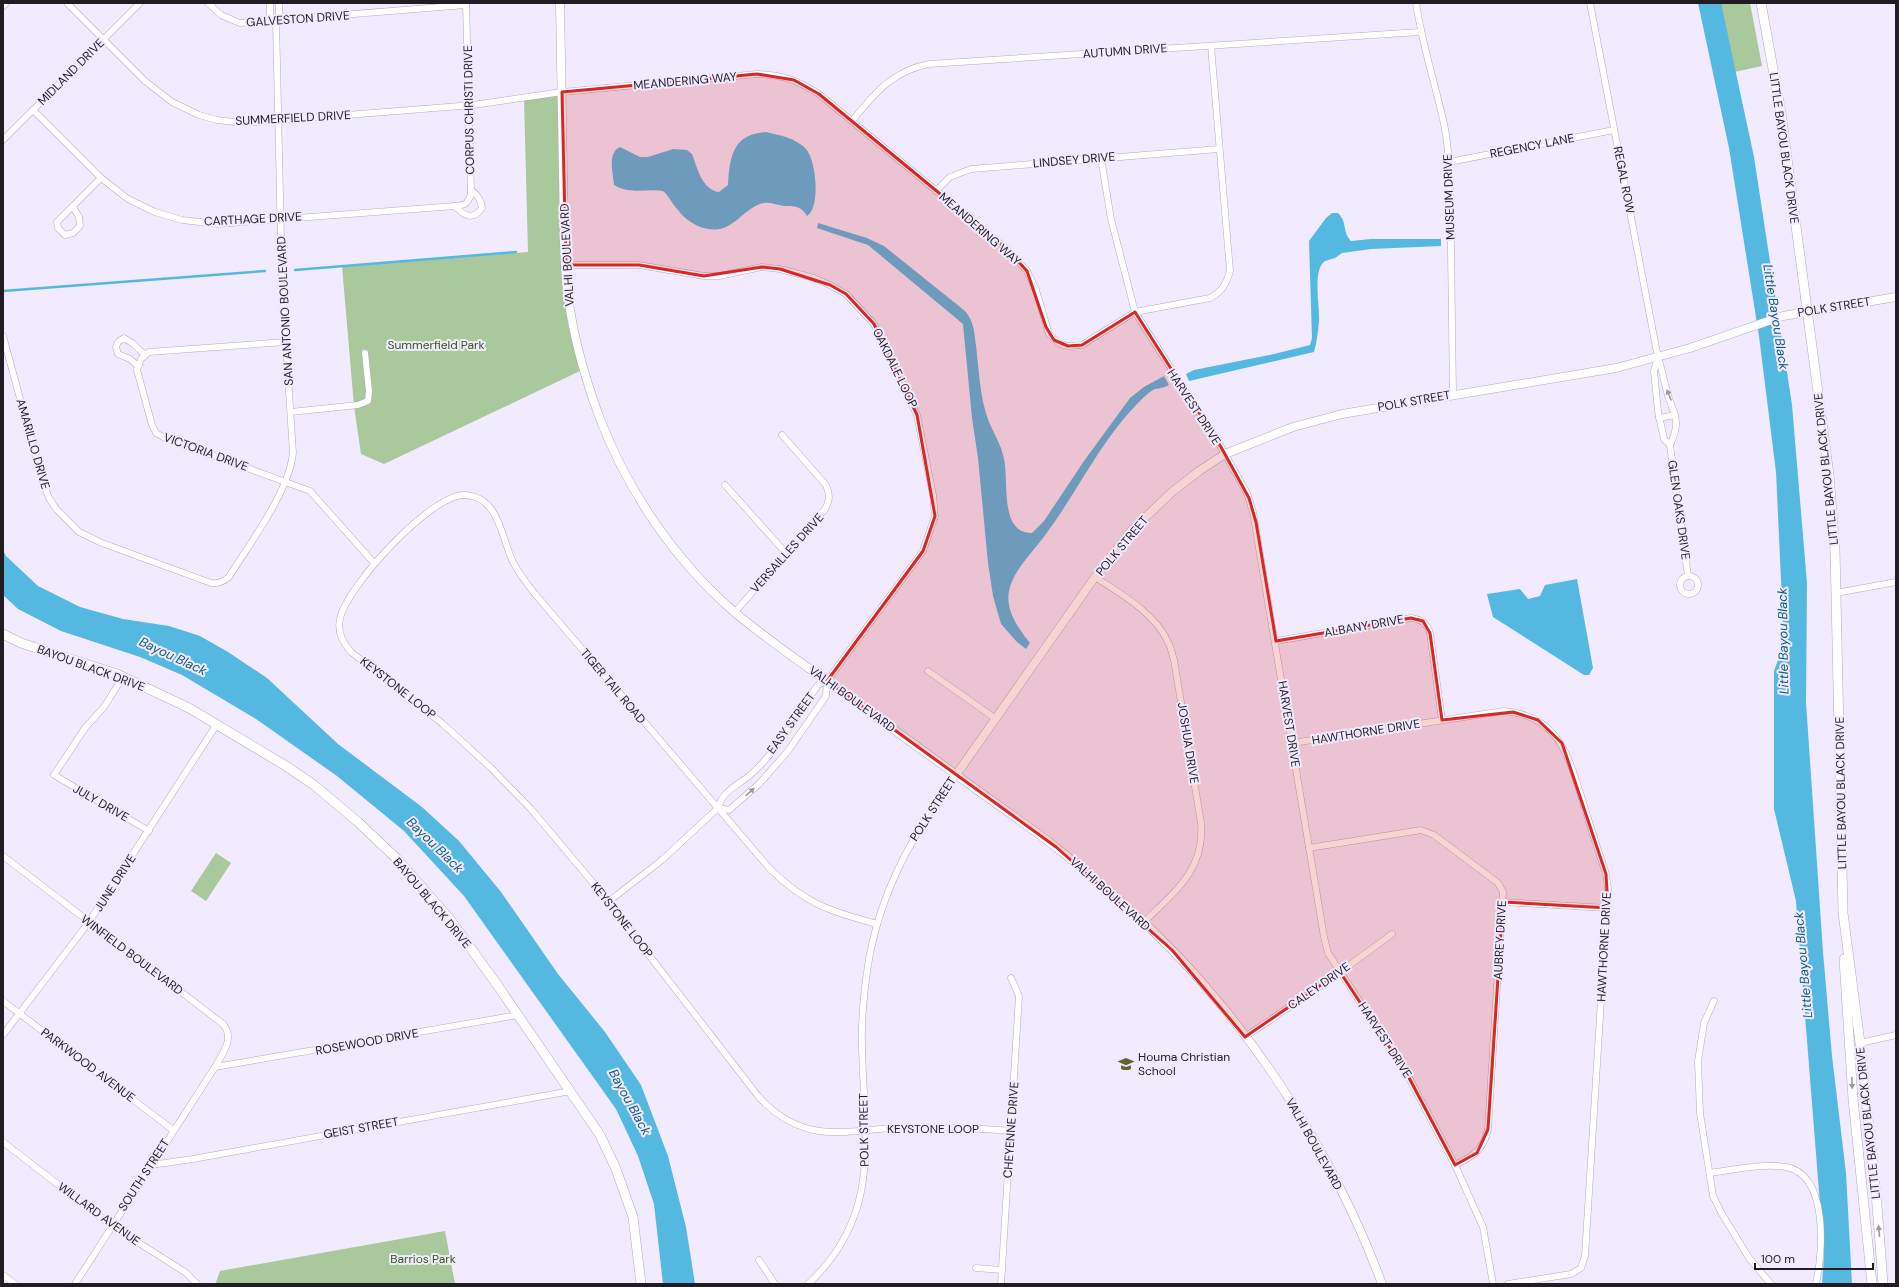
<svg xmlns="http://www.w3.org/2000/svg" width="1899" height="1287" viewBox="0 0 1899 1287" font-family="'DM Sans',sans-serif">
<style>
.green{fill:#a9c89c}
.water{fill:#54b8e0}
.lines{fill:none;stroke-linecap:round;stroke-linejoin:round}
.stream{stroke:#54b8e0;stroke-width:2.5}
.minor-casing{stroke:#b3abbf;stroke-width:7}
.tertiary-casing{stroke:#b3abbf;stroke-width:9}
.secondary-casing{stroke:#b3abbf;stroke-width:10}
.minor{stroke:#fff;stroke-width:6}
.tertiary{stroke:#fff;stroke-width:8}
.secondary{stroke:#fff;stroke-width:9}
.oneway{fill:#9b999c}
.marked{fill:#d62828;fill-opacity:0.2;stroke:#d62828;stroke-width:3;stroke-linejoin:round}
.labels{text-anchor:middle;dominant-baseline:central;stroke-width:4;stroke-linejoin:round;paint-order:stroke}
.street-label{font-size:12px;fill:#201c24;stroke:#f2eafe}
.park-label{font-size:12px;fill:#2d5a14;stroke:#f2eafe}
.poi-label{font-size:12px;fill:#201c24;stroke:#f2eafe;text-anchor:start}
.water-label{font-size:13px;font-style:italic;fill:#095d78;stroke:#f2eafe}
</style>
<rect width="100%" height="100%" fill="#f2eafe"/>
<!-- green -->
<g class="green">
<polygon points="1716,3 1750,3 1762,66 1730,73"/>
<polygon points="560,92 565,249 582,370 384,464 361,454 354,406 342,266 528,252 524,99"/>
<polygon points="216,853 231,863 206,901 191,891"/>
<polygon points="445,1231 455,1284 217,1284 216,1282 220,1271"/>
</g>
<!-- water -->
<g class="water">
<polygon points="1698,3 1721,3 1754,157 1792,405 1807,583 1806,702 1823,952 1832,1056 1846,1173 1852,1284 1822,1284 1824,1255 1796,901 1774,809 1774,671 1784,644 1776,472 1759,336 1729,148"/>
<path d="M766,132c13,3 30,6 40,17 10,11 15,58 1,67 -5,-9 -11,-10 -20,-10 -10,0 -18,-6 -27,-2 -19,7 -28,29 -51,25 -11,-1 -25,-10 -31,-19 -6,-6 -8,-13 -15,-19 -16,-3 -34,4 -49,-6 -1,-12 -7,-32 6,-38l20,10h8l25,-8 14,1 5,4c5,13 10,36 27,38l9,-7c1,-16 2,-38 17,-47 6,-4 14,-5 21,-6z"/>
<path d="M1332,213h6c10,10 4,19 13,28l20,-2h70v7l-70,3 -29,4 -7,5 -10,3c-13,9 -5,45 -6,60 -1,10 -2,21 -5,31l-125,29 -3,-7 8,-4 80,-16 36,-9 2,-7 -3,-97 17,-23z"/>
<path d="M818,223l49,15 17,8 81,65c7,8 9,17 10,27 4,27 4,59 14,84 6,14 12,22 15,37 5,21 -5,75 28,74l12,-12 40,-60 46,-63 14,-11 20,-11 5,9c-5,3 -8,3 -14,4 -5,2 -11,8 -14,11 -39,38 -63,91 -95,134 -12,17 -33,36 -37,57 -4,20 10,38 21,52l-4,6 -9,-7 -16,-18 -8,-28 -5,-33 -10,-105 -6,-40 -9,-94 -95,-79 -51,-17z"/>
<polygon points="3,550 6,556 38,586 80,607 123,619 169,626 200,636 228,652 267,678 338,744 422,807 459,841 501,892 558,974 605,1032 641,1085 668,1156 686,1227 695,1284 663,1284 654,1204 638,1156 616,1109 464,896 404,831 337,776 256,719 182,675 140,657 61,631 18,609 3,595"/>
<polygon points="1577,579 1593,668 1589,675 1584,675 1493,617 1487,594 1520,589 1528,599 1540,596 1545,585"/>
</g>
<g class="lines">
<!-- stream -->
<g class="stream">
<polyline points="295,270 516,252"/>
<polyline points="3,291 265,271"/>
</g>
<defs>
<g id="minor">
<path d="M67,3l78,78 27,21 27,13 18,5 17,2h25l214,-17 89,-13 195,-18c26,1 40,6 62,20l188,155 20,22 9,19 13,44 11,10 8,2 14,-1 53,-33 75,-14c13,-7 16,-14 20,-27l-19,-225"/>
<polyline points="208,3 221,15 240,23 466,5"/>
<polyline points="270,3 270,21"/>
<polyline points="279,3 279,21"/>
<path d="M1416,3c6,41 19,80 28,121 4,18 5,37 6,55l3,215"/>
<path d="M1590,3l68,355c4,10 5,20 8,30 6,26 17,30 4,57"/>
<polyline points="3,6 6,3"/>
<path d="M33,110l68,68 27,21 27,13 27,8 36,4 237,-18c9,10 18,15 27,2 -1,-9 -5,-13 -11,-18"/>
<path d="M852,121c23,-28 40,-50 77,-57l491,-32"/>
<polyline points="3,140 140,3"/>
<polyline points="1101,158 1111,219 1135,312 1221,447 1247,493 1253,512 1324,937 1328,953 1407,1074 1455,1165 1483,1227 1493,1284"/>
<polyline points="1449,162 1614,130"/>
<polyline points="936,191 950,177 971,169 1219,149"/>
<path d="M455,206c10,-1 13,-2 16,-12l-5,-191"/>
<polyline points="73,207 79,217 80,226 73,233 65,235 58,228 57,222 101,178"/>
<path d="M566,265h73l65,11h15l43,-9 18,2 34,9 16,7 16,9 28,30 43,91 16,80 2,21 -12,35 -96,130 -9,4c-21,30 -41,67 -69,91 -14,11 -26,15 -31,32l-56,52 -54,42"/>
<path d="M3,336l40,147 6,15 8,12 22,22 23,11 109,40c7,1 12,-1 18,-6 22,-36 59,-83 64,-124l-11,-168 -6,-264"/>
<polyline points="286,342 149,352 141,359 137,370 152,425 156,433 165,438 310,491 374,563"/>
<polyline points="1658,358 1654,371 1658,411 1664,439 1670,445 1688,576"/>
<polyline points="138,366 130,359 118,354 116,347 118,342 124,338 132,343 145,355"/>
<polyline points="291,412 358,405 368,401 369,391 365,353"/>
<polyline points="1659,418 1675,415"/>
<polyline points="725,485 786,553"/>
<circle cx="1689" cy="585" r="9"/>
<path d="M1095,577c26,17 60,36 73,65 3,5 4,12 6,18l27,163c4,48 -28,70 -58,100"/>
<polyline points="1836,593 1896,582"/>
<path d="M735,612l90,-103c5,-9 5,-14 1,-24l-44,-50"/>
<path d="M1276,641l135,-23c10,1 16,5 19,15l12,87"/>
<polyline points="928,671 996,719"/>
<polyline points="123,677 104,707 85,728 54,775 149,831"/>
<path d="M1292,743l212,-32c56,5 64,45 79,91 7,24 15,48 23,72l2,14 -23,368 -4,12 -10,6 -63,10"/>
<polyline points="718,808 729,810 759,784 788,751 826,696 827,681"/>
<path d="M1309,848l112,-18 13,5 64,48 5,9 -15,237c-4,21 -16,28 -33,36"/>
<path d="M3,856l220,168c12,14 0,29 -8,43l-140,217"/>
<polyline points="1503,902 1608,908"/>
<path d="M877,924c-48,-13 -71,-20 -107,-55l-235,-275c-8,-10 -16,-20 -22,-32 -12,-24 -13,-65 -48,-67 -33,-2 -119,92 -125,124 -3,13 3,24 11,33l92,72 48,44 40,41 63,75 164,212c14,16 30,27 51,33 27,7 58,0 85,-1 40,-2 78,0 117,3"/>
<polyline points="3,1001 173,1130"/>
<polyline points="1714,1001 1704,1023 1698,1061 1700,1113 1713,1196 1722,1214 1749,1258 1771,1284"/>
<polyline points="3,1035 89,922 217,724"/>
<polyline points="1245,1037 1332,978 1392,934"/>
<polyline points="1860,1043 1896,1035"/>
<polyline points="215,1067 518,1015"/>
<polyline points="3,1142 112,1226 185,1272 197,1284"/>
<polyline points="151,1165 193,1159 571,1091"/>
<path d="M1710,1173c22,-3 54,-10 76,-6 43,8 37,85 30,117"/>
<polyline points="759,1260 775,1284"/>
<polyline points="976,1268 1002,1270"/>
<polyline points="3,1275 15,1284"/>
<path d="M808,1284c75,-69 56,-147 54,-237 -1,-28 2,-55 6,-82 12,-74 45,-131 88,-190"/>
<polyline points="1001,1284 1019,996 1011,978"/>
</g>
<g id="tertiary">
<path d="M560,3c1,57 2,113 3,170 1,35 0,70 3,105 4,48 17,95 34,141 28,72 74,140 132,191 35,30 73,55 110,82 46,33 92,67 138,100 26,19 53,37 78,57 40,31 79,65 115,102 90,93 164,212 209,333"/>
<polyline points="956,775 1095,577 1131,531 1172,492 1199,471 1225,454 1293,427 1342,414 1616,368 1690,348 1783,316 1896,297"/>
</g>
<g id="secondary">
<polyline points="1761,3 1781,113 1829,475 1835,550 1843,913 1860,1043 1877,1205 1883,1284"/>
<polyline points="3,634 21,643 117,674 189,708 286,766 314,785 358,822 397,859 449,918 498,986 600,1135 616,1169 633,1217 641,1284"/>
<polyline points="1844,959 1853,1099 1872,1284"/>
</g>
</defs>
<!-- minor casing -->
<use href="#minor" class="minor-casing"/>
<!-- tertiary casing -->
<use href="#tertiary" class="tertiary-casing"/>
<!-- secondary casing -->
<use href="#secondary" class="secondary-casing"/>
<!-- minor -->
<use href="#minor" class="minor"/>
<!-- tertiary -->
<use href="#tertiary" class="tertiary"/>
<!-- secondary -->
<use href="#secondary" class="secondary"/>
</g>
<!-- one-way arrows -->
<defs><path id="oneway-solid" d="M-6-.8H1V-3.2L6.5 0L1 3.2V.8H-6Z"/></defs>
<g class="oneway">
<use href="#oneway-solid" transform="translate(1669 395) rotate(-112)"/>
<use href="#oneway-solid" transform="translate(750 792) rotate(-41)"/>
<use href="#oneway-solid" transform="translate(1852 1083) rotate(88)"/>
<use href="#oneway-solid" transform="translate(1879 1231) rotate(-95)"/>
</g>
<!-- marked area -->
<path class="marked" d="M757,74l37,6 25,14 188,155 20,22 19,56 8,13 14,6 14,-1 53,-33 86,135 28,51 7,24 20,119 135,-23 12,3 7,12 12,87 71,-8 25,8 24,23 44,131 2,34 -105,-6 -15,227 -11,24 -22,12 -48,-91 -67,-102 -95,65 -73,-87 -116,-103 -229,-166 96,-130 12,-35 -18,-101 -43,-91 -28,-30 -16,-9 -50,-16 -18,-2 -58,9 -65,-11h-73l-4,-173z"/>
<!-- icons -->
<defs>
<symbol id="school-bare" viewBox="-9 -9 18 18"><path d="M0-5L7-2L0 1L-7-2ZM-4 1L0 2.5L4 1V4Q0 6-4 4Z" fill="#65622f" stroke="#f2eafe" stroke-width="2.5" paint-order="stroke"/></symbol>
</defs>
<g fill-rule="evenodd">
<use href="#school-bare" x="1115" y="1053" width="22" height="22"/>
</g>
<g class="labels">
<!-- street labels -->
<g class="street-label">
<text transform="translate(298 19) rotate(-4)">GALVESTON DRIVE</text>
<text transform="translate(1125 51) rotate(-4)">AUTUMN DRIVE</text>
<text transform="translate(71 72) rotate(-45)">MIDLAND DRIVE</text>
<text transform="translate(685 81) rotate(-5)">MEANDERING WAY</text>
<text transform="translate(469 110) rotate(-91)">CORPUS CHRISTI DRIVE</text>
<text transform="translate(293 118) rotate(-3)">SUMMERFIELD DRIVE</text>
<text transform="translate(1532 146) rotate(-11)">REGENCY LANE</text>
<text transform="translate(1784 148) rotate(82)">LITTLE BAYOU BLACK DRIVE</text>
<text transform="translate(1074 160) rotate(-5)">LINDSEY DRIVE</text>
<text transform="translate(1624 180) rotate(79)">REGAL ROW</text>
<text transform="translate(1449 197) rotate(-92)">MUSEUM DRIVE</text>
<text transform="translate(253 219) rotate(-3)">CARTHAGE DRIVE</text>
<text transform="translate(980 229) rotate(41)">MEANDERING WAY</text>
<text transform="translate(567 255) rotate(-93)">VALHI BOULEVARD</text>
<text transform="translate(1834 307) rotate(-9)">POLK STREET</text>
<text transform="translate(285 311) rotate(-93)">SAN ANTONIO BOULEVARD</text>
<text transform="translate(895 368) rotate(64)">OAKDALE LOOP</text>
<text transform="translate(1414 401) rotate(-10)">POLK STREET</text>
<text transform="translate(1194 407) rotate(57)">HARVEST DRIVE</text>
<text transform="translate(33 444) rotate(74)">AMARILLO DRIVE</text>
<text transform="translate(206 452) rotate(20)">VICTORIA DRIVE</text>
<text transform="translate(1826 469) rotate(-96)">LITTLE BAYOU BLACK DRIVE</text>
<text transform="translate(1679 510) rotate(82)">GLEN OAKS DRIVE</text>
<text transform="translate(1122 546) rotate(-50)">POLK STREET</text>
<text transform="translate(787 553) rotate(-48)">VERSAILLES DRIVE</text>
<text transform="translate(1364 626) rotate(-10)">ALBANY DRIVE</text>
<text transform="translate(91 668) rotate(20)">BAYOU BLACK DRIVE</text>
<text transform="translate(613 686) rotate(50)">TIGER TAIL ROAD</text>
<text transform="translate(398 688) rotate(38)">KEYSTONE LOOP</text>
<text transform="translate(852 699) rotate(36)">VALHI BOULEVARD</text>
<text transform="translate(791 723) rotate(-54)">EASY STREET</text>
<text transform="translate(1289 724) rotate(81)">HARVEST DRIVE</text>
<text transform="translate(1366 732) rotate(-9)">HAWTHORNE DRIVE</text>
<text transform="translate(1188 743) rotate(81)">JOSHUA DRIVE</text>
<text transform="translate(1841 793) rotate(-91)">LITTLE BAYOU BLACK DRIVE</text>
<text transform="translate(101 803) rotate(30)">JULY DRIVE</text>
<text transform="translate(933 809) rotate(-57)">POLK STREET</text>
<text transform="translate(115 883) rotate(-57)">JUNE DRIVE</text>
<text transform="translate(1110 894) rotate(42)">VALHI BOULEVARD</text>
<text transform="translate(432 903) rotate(50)">BAYOU BLACK DRIVE</text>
<text transform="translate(622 920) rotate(52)">KEYSTONE LOOP</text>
<text transform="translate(1500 940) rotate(-87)">AUBREY DRIVE</text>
<text transform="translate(1604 947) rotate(-87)">HAWTHORNE DRIVE</text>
<text transform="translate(132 955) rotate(37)">WINFIELD BOULEVARD</text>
<text transform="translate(1319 986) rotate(-35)">CALEY DRIVE</text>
<text transform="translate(1385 1040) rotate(57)">HARVEST DRIVE</text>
<text transform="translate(367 1042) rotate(-10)">ROSEWOOD DRIVE</text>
<text transform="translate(88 1065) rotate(37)">PARKWOOD AVENUE</text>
<text transform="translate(1868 1123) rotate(-96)">LITTLE BAYOU BLACK DRIVE</text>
<text transform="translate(361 1128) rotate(-10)">GEIST STREET</text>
<text x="933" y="1129">KEYSTONE LOOP</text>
<text transform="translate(864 1130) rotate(-91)">POLK STREET</text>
<text transform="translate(1011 1130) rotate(-86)">CHEYENNE DRIVE</text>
<text transform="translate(1314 1144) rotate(61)">VALHI BOULEVARD</text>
<text transform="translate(144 1175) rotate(-57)">SOUTH STREET</text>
<text transform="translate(99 1214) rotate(36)">WILLARD AVENUE</text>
</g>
<!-- park labels -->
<g class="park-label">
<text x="436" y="345">Summerfield Park</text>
<text x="423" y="1259">Barrios Park</text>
</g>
<!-- poi labels -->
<g class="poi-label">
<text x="1138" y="1057">Houma Christian<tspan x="1138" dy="14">School</tspan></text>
</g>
<!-- water labels -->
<g class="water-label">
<text transform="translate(1776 317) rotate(81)">Little Bayou Black</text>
<text transform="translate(1783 641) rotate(-91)">Little Bayou Black</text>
<text transform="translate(173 656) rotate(25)">Bayou Black</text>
<text transform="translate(435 845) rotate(44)">Bayou Black</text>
<text transform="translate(1803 965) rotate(-95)">Little Bayou Black</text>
<text transform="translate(630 1102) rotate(61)">Bayou Black</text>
</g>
</g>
<!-- border -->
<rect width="1899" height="1287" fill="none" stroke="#201c24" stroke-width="8"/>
<!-- scale -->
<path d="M1755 1263v6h118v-6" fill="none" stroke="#201c24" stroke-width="2"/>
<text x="1761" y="1263" font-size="12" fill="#201c24" stroke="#f2eafe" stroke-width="3" paint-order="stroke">100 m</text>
</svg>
